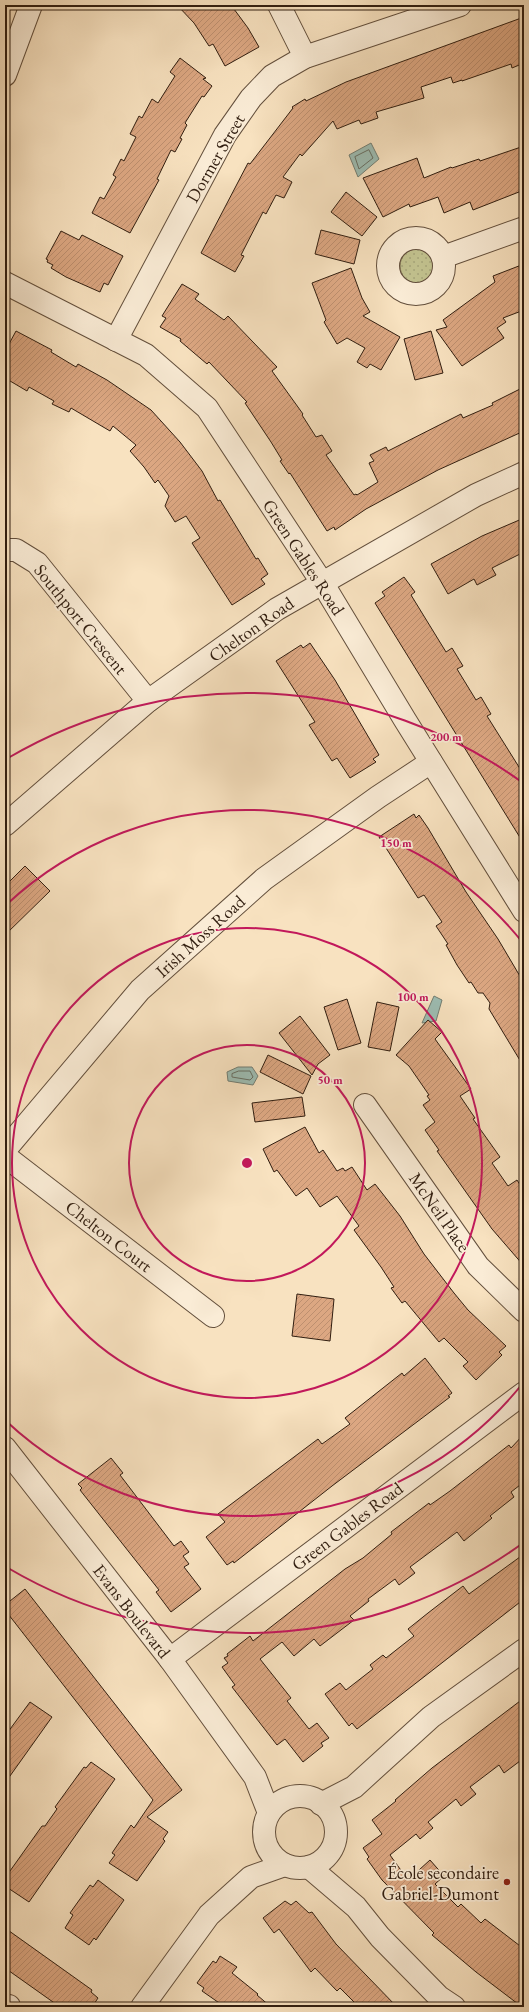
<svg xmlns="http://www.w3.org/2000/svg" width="529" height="2012" viewBox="0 0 529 2012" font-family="'EB Garamond',serif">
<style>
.grass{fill:url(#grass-dots);stroke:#7a7050}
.water{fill:#9dbdb3;stroke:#727d72}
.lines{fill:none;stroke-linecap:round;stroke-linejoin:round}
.shore{stroke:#676e62;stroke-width:1}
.building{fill:url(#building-hatch);stroke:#311e10}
.minor-casing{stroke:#634f3c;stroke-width:24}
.minor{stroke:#faecd6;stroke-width:22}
.ring{fill:none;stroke:#c2185b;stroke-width:2}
.poi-dot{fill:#8f2418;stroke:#faecd6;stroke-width:1.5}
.labels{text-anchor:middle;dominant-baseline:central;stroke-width:3.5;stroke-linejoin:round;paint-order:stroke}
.street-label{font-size:18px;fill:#311e10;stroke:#faecd6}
.poi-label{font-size:18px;fill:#311e10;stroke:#faecd6;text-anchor:end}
.centre{fill:#c2185b;stroke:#faecd6;stroke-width:2}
.ring-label{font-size:12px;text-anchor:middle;font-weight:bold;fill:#c2185b;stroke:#faecd6;stroke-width:3.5;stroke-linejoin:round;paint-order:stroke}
</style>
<defs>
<pattern id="grass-dots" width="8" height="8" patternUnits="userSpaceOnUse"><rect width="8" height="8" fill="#c2c28f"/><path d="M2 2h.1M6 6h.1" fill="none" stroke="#a7a67a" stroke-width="1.8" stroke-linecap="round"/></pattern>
<pattern id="building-hatch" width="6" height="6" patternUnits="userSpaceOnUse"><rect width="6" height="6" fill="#dca782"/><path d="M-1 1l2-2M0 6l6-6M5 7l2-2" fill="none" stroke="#bd8f6f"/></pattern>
</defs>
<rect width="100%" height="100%" fill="#f8e2c0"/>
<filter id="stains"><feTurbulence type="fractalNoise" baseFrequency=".005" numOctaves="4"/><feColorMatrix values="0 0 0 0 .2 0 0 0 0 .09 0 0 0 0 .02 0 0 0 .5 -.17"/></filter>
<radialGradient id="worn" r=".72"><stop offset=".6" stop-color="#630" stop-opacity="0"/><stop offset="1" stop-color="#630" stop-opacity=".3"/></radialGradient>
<!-- grass -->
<circle class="grass" cx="417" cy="266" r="17"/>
<!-- water -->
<g class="water">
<polygon points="371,143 379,159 358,177 349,155"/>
<polygon points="434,996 442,1000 436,1021 422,1023"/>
<polygon points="238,1067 252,1067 258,1076 253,1085 228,1081 227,1072"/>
</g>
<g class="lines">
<!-- shore -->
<g class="shore">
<polygon points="369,150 373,158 359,169 355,157"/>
<polygon points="239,1071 250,1071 253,1077 250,1080 232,1077 232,1074"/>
</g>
</g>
<!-- building -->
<g class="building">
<polygon points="177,5 231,5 248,28 259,47 225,66 213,44 209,46 194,23"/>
<polygon points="524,17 524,63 512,68 511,64 462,81 462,80 453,83 451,77 421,87 424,98 376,112 378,118 361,124 359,120 337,129 333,121 302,156 300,154 283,177 292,182 284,198 276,195 266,214 263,212 241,255 244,256 235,272 201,253 248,163 250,164 293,108 292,107 305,99 306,101 346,82"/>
<polygon points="180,58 206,78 203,79 212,86 204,97 202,96 185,123 187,125 180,138 182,139 175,152 171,150 157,179 159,180 130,233 92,213 100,197 104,199 116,177 113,175 121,159 124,161 136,137 130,134 139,116 142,118 152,99 158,103 175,76 170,72"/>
<polygon points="524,146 524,190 473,210 470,202 444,213 438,197 410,207 409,204 383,217 363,178 417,158 424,178 451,167 452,168 479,159 480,161"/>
<polygon points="346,192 377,217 362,236 331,212"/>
<polygon points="321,230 360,240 354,264 315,254"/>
<polygon points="61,231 79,240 82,235 123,256 108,285 104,283 100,292 66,277 51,268 53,265 47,262 48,260 46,259"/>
<polygon points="524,264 524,310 503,318 506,322 497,328 504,338 462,366 436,330 447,327 443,320 495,282 493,276"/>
<polygon points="351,268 362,298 370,312 363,316 400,337 381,370 370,364 367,368 357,362 365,348 347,338 337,344 324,322 326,320 312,283"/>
<polygon points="182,284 199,294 195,299 224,320 228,316 277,367 272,371 303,414 302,415 316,437 322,435 332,451 326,455 354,495 356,494 357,495 378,482 369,463 374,461 370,455 386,447 388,451 461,414 463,418 493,405 492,403 524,387 524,431 438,470 366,509 335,530 334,527 327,531 290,473 289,474 280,461 282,460 271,442 245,403 247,402 209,362 207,364 180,341 181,339 160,327 166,318 162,316"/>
<polygon points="16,331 52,350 51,352 76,367 78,364 107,380 151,410 180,442 202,471 218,501 220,500 256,559 258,558 268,574 261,579 265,584 232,605 192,543 200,538 186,516 175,522 165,506 169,496 158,480 155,483 144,467 130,451 136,445 113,426 110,431 71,408 69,412 52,404 54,401 29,387 27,391 5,378 5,342 9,344"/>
<polygon points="431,331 443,373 415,380 404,339"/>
<polygon points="524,518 524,552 492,568 496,575 477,585 474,579 448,594 431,564 482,536"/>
<polygon points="404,577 415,592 411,595 446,652 452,648 463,666 457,669 476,700 481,697 491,714 487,716 524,775 524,844 375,603 385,596 382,592"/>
<polygon points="310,643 335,680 379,755 373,759 376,762 350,778 337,758 332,761 309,725 315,722 276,661 301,645 303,648"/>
<polygon points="414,814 416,818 419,815 428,828 466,892 498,939 524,983 524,1067 489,1009 490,1003 483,993 478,993 471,982 469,983 457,965 446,945 448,944 436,926 442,922 424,895 418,898 379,837"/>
<polygon points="25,866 50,891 5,935 5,886"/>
<polygon points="347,999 361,1043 338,1050 324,1007"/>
<polygon points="377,1002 399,1007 390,1051 368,1047"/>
<polygon points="300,1016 330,1055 318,1064 312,1075 279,1033"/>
<polygon points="428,1020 442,1032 435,1039 471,1089 460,1096 475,1118 473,1119 500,1157 492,1163 508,1186 517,1180 524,1191 524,1266 492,1229 437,1151 439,1150 425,1130 435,1122 423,1105 430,1100 427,1096 429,1095 409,1066 396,1055"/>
<polygon points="268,1055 311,1076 303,1094 260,1072"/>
<polygon points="302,1097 305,1116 255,1122 252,1103"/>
<polygon points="305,1127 319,1153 323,1150 337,1171 343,1168 345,1171 352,1167 367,1190 375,1184 400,1216 424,1254 454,1293 468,1310 506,1346 499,1352 502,1355 476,1380 463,1366 468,1362 444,1338 439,1342 405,1301 402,1303 391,1288 394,1287 381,1267 354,1230 359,1226 337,1196 320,1207 307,1188 296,1196 277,1170 274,1172 263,1149"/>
<polygon points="297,1294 334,1299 330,1341 292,1336"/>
<polygon points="425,1358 452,1393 448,1396 450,1397 332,1486 234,1563 233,1561 227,1565 206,1537 225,1522 218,1514 318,1439 322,1444 350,1424 345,1418 402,1373 404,1376"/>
<polygon points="524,1434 524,1482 511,1492 514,1497 490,1516 492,1518 464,1541 457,1532 410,1567 415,1573 399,1585 395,1579 368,1599 369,1601 350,1616 354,1620 320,1646 314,1639 294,1656 282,1642 260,1659 291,1698 287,1701 309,1729 317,1723 329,1738 321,1743 323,1746 303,1762 285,1739 277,1745 232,1687 235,1685 222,1667 228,1663 224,1658 228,1656 227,1654 250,1636 253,1641 345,1569 363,1558 392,1534 391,1532 429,1503 430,1505 450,1491 509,1445 511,1448"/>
<polygon points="111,1458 123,1473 120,1475 174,1546 181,1541 189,1552 183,1556 189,1564 184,1567 201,1589 171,1612 156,1592 159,1590 80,1490 82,1488 78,1484"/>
<polygon points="524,1554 524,1599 357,1729 352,1723 349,1726 325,1694 340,1683 346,1690 373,1669 370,1665 383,1655 386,1658 414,1636 408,1629 428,1613 463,1586 469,1594"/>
<polygon points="25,1589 182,1790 147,1817 168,1832 163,1839 165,1841 137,1881 109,1863 115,1855 112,1853 131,1825 134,1828 153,1800 5,1610 5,1605"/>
<polygon points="524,1698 524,1758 504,1773 499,1765 470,1787 476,1794 461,1806 456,1799 428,1822 433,1828 420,1839 416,1834 390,1855 408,1880 430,1860 444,1876 435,1884 458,1907 461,1904 481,1923 485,1919 524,1949 524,2007 522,2007 476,1972 432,1935 434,1933 382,1880 367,1859 369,1857 363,1848 382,1834 372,1820 396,1801 395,1800 432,1768"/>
<polygon points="30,1702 52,1717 5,1783 5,1736"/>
<polygon points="91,1762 115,1779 29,1902 5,1886 5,1878 42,1826 45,1826 57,1809 55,1807 76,1778 84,1767 86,1768"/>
<polygon points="98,1880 124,1900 96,1940 94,1938 89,1945 65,1928 73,1915 70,1913 90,1885 93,1887"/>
<polygon points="285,1901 291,1905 296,1901 309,1913 312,1912 336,1944 397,2007 359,2007 340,1988 337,1991 315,1968 311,1972 279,1929 274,1933 263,1918"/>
<polygon points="5,1928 92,1990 91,1992 98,1998 92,2007 60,2007 5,1968"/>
<polygon points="220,1956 237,1967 232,1973 258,1994 257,1995 271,2007 225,2007 202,1991 204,1988 197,1983 213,1961 216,1963"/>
</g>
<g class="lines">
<defs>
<g id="minor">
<polyline points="279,5 305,57"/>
<polyline points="5,75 31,5"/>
<circle cx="416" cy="266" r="28"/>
<polyline points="443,257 524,228"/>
<polyline points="5,283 146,355 207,408 323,584 405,720 524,911"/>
<polyline points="116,340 225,135 251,98 272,76 305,57 460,5"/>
<polyline points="5,550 16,550 37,563 148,701"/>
<polyline points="5,825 148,701 277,609 476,495 524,473"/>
<polyline points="365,1105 478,1266 524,1311"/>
<polyline points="5,1150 140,990 264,879 378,797 431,762"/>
<polyline points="5,1156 213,1316"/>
<polyline points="5,1448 170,1659 255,1777 269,1813"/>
<polyline points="170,1659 524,1393"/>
<circle cx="300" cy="1832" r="36"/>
<polyline points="321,1804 354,1787 431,1717 524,1650"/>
<polyline points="309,1867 356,1907 380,1937 439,1997 454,2007"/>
<polyline points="8,2007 9,2006"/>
<polyline points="142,2007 209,1915 251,1877 285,1865"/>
</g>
</defs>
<!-- minor casing -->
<use href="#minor" class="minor-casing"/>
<!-- minor -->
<use href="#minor" class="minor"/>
</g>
<!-- distance rings -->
<g class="ring">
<circle cx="247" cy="1163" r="118"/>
<circle cx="247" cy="1163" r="235"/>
<path d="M523 1383A353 353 0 0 1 6 1421M6 905A353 353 0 0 1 523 943"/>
<path d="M523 1543A470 470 0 0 1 8 1568M8 758A470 470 0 0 1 523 783"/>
</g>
<!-- markers -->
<circle class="poi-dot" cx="507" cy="1882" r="4"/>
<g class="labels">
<!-- street labels -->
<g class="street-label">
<text transform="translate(215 158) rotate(-60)">Dormer Street</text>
<text transform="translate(304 557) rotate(57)">Green Gables Road</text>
<text transform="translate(81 619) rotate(51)">Southport Crescent</text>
<text transform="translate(251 629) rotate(-35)">Chelton Road</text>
<text transform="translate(200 936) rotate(-42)">Irish Moss Road</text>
<text transform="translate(440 1212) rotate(55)">McNeil Place</text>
<text transform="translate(109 1236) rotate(38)">Chelton Court</text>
<text transform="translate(347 1526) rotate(-37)">Green Gables Road</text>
<text transform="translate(132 1611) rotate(52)">Evans Boulevard</text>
</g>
<!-- poi labels -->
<g class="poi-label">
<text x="499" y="1872">École secondaire<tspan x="499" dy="21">Gabriel-Dumont</tspan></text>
</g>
</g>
<circle cx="247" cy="1163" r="6" class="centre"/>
<g class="ring-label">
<text x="446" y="741">200 m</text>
<text x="396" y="847">150 m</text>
<text x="413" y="1001">100 m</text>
<text x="330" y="1084">50 m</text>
</g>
<!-- margin -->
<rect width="529" height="2012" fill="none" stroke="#f8e2c0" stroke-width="20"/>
<rect x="6" y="6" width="517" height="2000" fill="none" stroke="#311e10" stroke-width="2"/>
<rect x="10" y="10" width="509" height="1992" fill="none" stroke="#311e10"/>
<rect width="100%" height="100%" filter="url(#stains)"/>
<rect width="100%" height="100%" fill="url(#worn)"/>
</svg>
